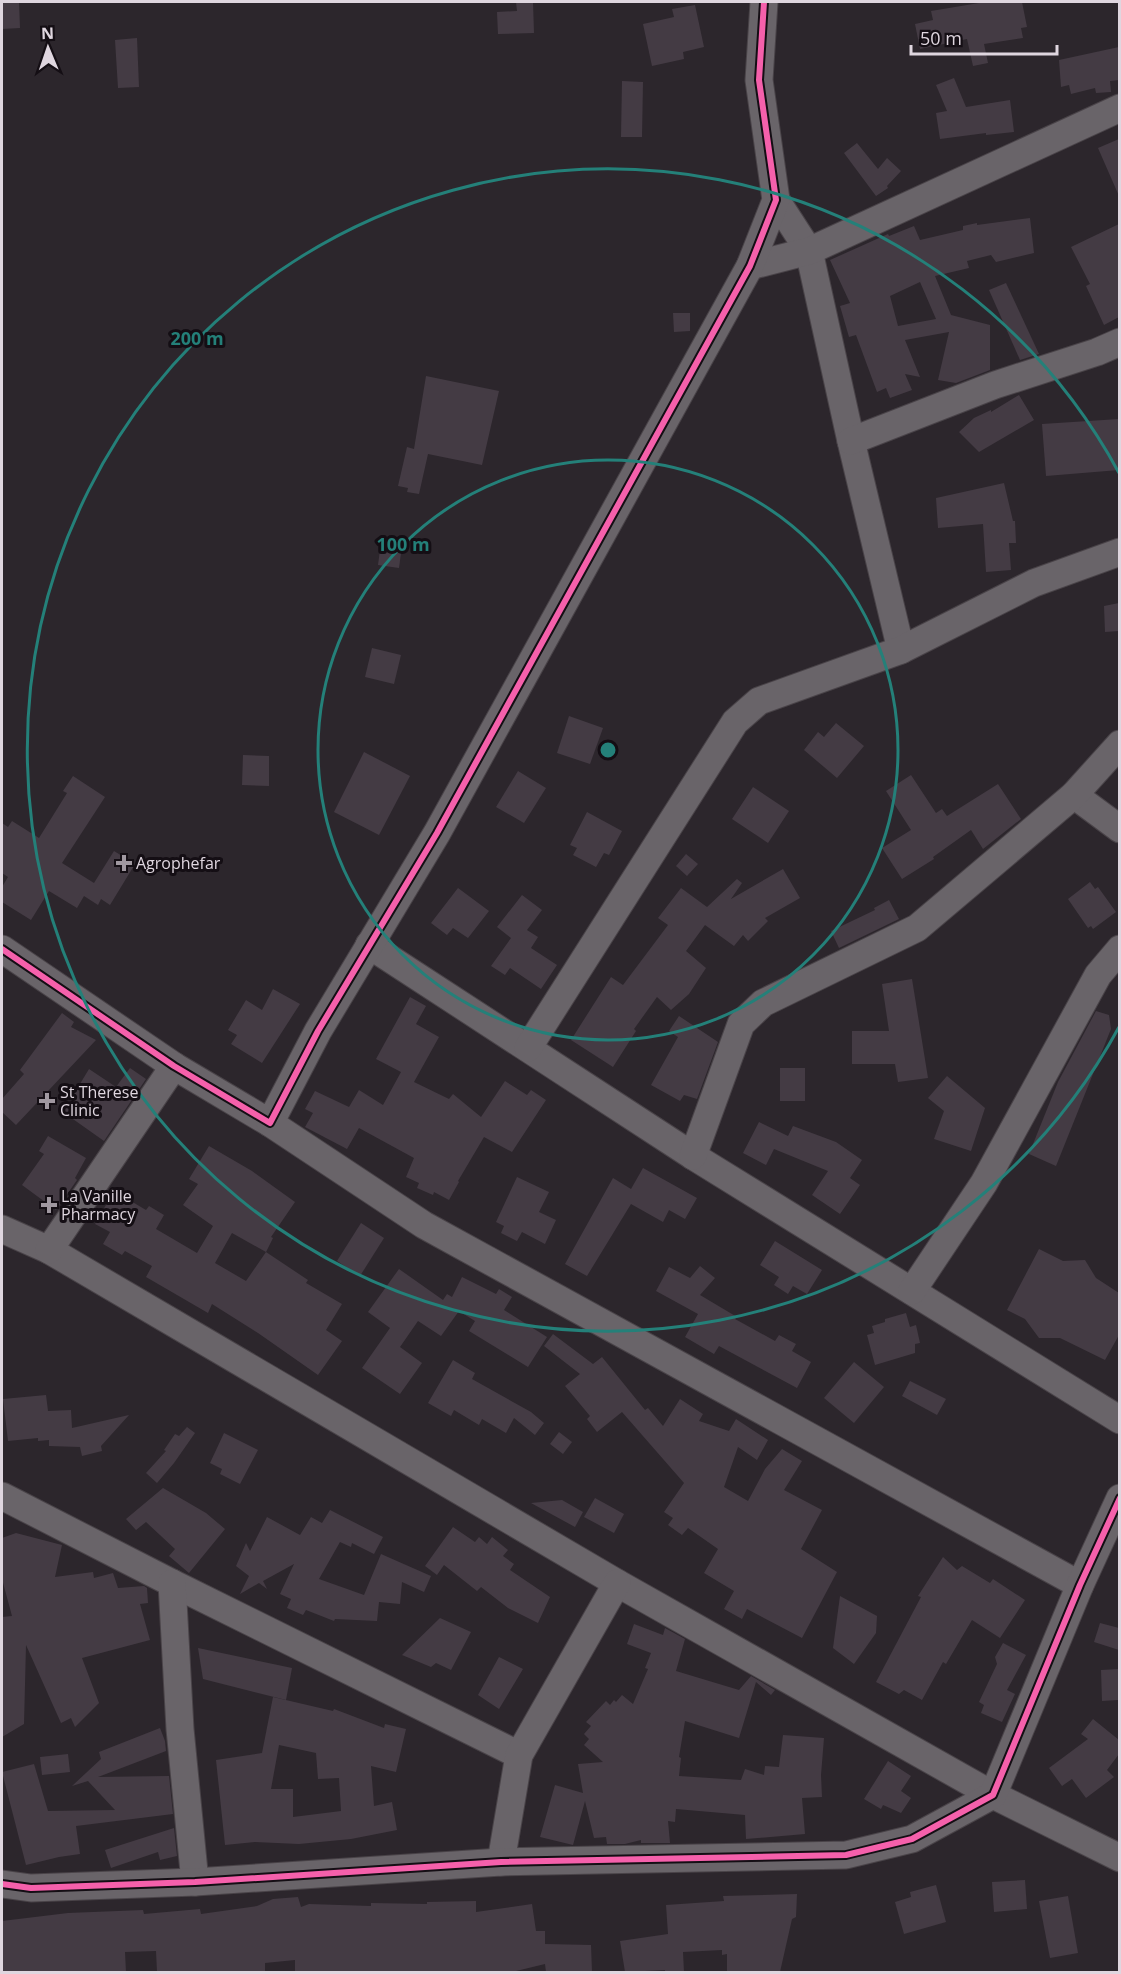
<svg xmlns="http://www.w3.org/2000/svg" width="1121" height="1974" viewBox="0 0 1121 1974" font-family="'Open Sans',sans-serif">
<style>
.building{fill:#443b44;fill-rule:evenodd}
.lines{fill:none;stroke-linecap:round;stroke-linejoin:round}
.minor-casing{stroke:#494348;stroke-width:29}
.minor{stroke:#696469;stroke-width:27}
.cycleway-casing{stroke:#140e14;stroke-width:10}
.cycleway{stroke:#f560ab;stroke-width:6}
.ring{fill:none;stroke:#248079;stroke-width:3}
.poi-dot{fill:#a098a0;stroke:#140e14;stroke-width:2}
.labels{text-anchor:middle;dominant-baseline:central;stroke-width:6;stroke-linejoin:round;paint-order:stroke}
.poi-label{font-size:16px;fill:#dfd6df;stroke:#140e14;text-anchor:start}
.centre{fill:#248079;stroke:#140e14;stroke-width:3}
.ring-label{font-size:18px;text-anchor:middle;font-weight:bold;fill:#248079;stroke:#140e14;stroke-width:6;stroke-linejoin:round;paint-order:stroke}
</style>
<rect width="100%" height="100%" fill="#2c262c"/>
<!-- building -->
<g class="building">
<polygon points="2,2 19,2 20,28 2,29"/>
<polygon points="516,2 533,2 534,33 498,34 497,12 517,11"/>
<polygon points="985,2 1022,2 1027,27 1021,28 1023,38 984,44 988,63 973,66 967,39 920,49 915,24 933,20 931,11"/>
<polygon points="695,5 704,47 683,52 684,59 652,66 643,24 674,17 672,9"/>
<polygon points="137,38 139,87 118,88 115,40"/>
<polygon points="1119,47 1119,80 1110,81 1111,92 1096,93 1095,88 1071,94 1069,85 1061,87 1059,60"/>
<polygon points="954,78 966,107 1010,100 1014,132 986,135 986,133 940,139 936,113 947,111 936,85"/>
<polygon points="622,81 643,82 642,137 621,137"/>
<polygon points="1119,139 1119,196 1098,148"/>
<polygon points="857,143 878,169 887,158 901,171 887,186 888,188 876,196 844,153"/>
<path d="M1030,218l4,35 -38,9 -5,-7 -24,6 2,7 -34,8 16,39 39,10v45l-34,13 -18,-3 11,-48 -44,8 15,37 -15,-3 7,16 -22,8 -4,-10 -9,4 -21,-57 -7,2 -9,-31 10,-3 -20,-43 58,-26 1,2 25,-10 6,14 43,-10v-4l14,-3v2zM920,282l16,37 -38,7 -8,-30z"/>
<polygon points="1119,224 1119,317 1104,325 1086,286 1090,284 1071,247"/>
<polygon points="1006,283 1039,354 1020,360 989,290"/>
<polygon points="673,313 690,313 690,331 674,332"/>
<polygon points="426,376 499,391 482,465 428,454 419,494 407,492 408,488 398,486 407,447 414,449"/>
<polygon points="1019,395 1034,420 979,452 959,432 974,418 991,410 991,412"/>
<polygon points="1119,419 1119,470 1046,476 1042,424"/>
<polygon points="1004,483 1013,521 1015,521 1016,543 1009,543 1011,570 986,572 983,524 938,528 936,498"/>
<polygon points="380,550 401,553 399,568 378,565"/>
<polygon points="1119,603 1119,631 1105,632 1104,606"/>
<polygon points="372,648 401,655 394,684 365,677"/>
<polygon points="569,716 603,728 590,764 557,753"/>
<polygon points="836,723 864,746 837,778 804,750 818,732 824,737"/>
<polygon points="364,752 410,776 379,835 334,812"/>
<polygon points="243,755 269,756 269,786 242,785"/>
<polygon points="518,771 546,788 524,823 496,807"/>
<polygon points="911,775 936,813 942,809 947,816 998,784 1021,819 983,849 971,830 933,857 934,859 902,879 882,848 911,830 886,791"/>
<polygon points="73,776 105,797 62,863 94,883 114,851 135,864 110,905 101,899 98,905 84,896 77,908 49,891 31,920 2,902 2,887 8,877 2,873 2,823 8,827 12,821 39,838 67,793 63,791"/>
<polygon points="753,787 789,811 768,843 732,819"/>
<polygon points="587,812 622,831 609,855 604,853 596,867 573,855 577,848 570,845"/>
<polygon points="686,854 698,864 687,876 676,866"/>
<polygon points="783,869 800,898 765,918 768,921 748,941 743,935 734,946 705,925 686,951 706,968 689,994 671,1010 657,997 634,1029 636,1031 613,1067 571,1040 611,977 623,985 668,925 658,918 681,888 707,907 737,879 742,883 731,899"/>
<polygon points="1090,882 1095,889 1098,887 1116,912 1093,929 1091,926 1088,928 1068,899"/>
<polygon points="458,888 489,911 468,938 453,928 447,935 431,923"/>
<polygon points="522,895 542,910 527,930 538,937 531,948 557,965 541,989 510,968 505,975 491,966 511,938 497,927"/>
<polygon points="889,900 899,919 839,948 831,931 875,910 874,908"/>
<polygon points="912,979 928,1078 898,1082 895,1064 852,1064 852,1031 889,1031 882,984"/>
<polygon points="273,989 300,1004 262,1063 231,1044 237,1035 228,1030 246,1000 262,1010"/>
<polygon points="410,997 426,1006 416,1024 439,1037 414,1082 449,1099 453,1094 481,1117 505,1081 527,1095 531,1090 546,1100 512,1152 484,1137 458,1181 459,1182 449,1200 434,1192 433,1195 417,1188 419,1183 406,1177 414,1158 359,1128 347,1149 305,1127 313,1113 305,1109 315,1091 349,1107 359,1090 383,1105 401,1072 376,1059"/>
<polygon points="1096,1011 1109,1015 1111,1029 1056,1166 1029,1154 1058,1082"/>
<polygon points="62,1013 74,1022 71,1027 96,1040 16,1125 2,1112 2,1099 24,1074 20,1070"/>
<polygon points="679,1016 718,1042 697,1099 684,1095 680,1101 651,1085 678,1037 669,1031"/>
<polygon points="130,1068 146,1079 104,1141 63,1112 89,1069 116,1087"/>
<rect x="780" y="1068" width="25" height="33"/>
<polygon points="947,1076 985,1108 971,1151 934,1139 944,1111 928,1098"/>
<polygon points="759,1122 788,1136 793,1126 836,1142 862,1160 850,1178 860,1185 840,1214 812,1195 828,1171 774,1149 766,1165 743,1153"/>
<polygon points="48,1136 86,1158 75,1178 77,1180 56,1210 22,1185 44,1154 39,1151"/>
<polygon points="209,1146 252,1171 295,1202 271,1237 273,1238 266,1252 232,1233 215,1263 246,1281 266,1252 308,1280 306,1283 342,1304 326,1330 342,1341 318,1375 258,1333 212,1304 208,1313 146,1277 152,1266 125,1251 122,1255 103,1244 110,1232 95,1224 114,1191 146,1210 149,1206 164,1215 156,1229 197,1253 213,1226 183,1205 198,1184 189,1179"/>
<polygon points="643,1168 697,1198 685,1219 669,1210 663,1222 631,1204 587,1276 565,1264 613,1178 631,1189"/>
<polygon points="517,1177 549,1192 539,1212 556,1220 545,1244 522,1232 517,1241 501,1233 504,1226 496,1222"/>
<polygon points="361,1223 384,1238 360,1276 337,1261"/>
<polygon points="775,1241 822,1270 807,1294 793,1286 788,1294 774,1285 779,1277 760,1265"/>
<polygon points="1039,1249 1063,1261 1085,1260 1096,1278 1119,1293 1119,1335 1105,1360 1060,1338 1039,1338 1025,1319 1007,1310"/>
<polygon points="700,1266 715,1278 700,1295 737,1317 735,1319 775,1341 779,1335 796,1344 792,1351 811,1362 797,1388 719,1346 714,1354 685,1337 698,1314 656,1291 669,1267 690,1278"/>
<polygon points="399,1269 443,1300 447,1294 452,1297 462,1277 496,1294 499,1289 512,1297 504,1310 547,1337 528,1367 469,1331 475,1321 459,1311 441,1336 418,1321 400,1347 422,1363 400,1394 362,1368 390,1328 368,1312"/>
<polygon points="906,1313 910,1327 916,1325 920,1343 915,1344 915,1353 875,1365 867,1335 874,1333 872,1326 885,1322 885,1319"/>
<polygon points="553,1334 593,1364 602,1357 645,1410 648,1408 663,1426 680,1399 703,1414 699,1421 729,1431 736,1419 768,1440 757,1460 738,1447 724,1487 748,1501 765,1469 782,1449 802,1461 784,1490 822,1510 801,1549 837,1572 802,1638 747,1609 742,1619 724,1609 734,1591 704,1573 718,1549 688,1528 682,1535 668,1525 673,1518 664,1512 684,1483 622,1412 597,1432 587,1419 590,1416 565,1386 580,1374 544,1346"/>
<polygon points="453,1360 475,1373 472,1379 531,1412 544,1423 535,1435 514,1418 506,1433 482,1419 479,1425 454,1410 451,1416 428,1403"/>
<polygon points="854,1362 884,1387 854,1423 824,1398"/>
<polygon points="910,1381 946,1399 937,1415 902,1396"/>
<polygon points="46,1395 48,1411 71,1410 72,1428 129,1415 101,1446 102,1451 82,1456 80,1447 49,1446 49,1440 38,1441 38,1438 8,1441 3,1399"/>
<polygon points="187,1427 195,1433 174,1463 157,1483 146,1473 166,1451 164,1450 175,1434 179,1436"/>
<polygon points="559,1432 572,1442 563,1454 550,1444"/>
<polygon points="224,1433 258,1450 240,1484 220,1474 222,1469 210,1463"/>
<polygon points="163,1488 206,1513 225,1529 189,1573 169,1556 175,1549 146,1522 136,1530 126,1519"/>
<polygon points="595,1498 624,1514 614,1533 584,1517"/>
<polygon points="562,1500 583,1512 575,1527 531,1503"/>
<polygon points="330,1510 383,1537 374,1554 352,1543 351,1547 340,1542 319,1579 364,1595 381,1554 431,1576 424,1592 402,1582 400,1604 379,1602 377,1621 335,1619 334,1621 306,1610 303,1615 287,1608 291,1599 280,1594 294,1564 263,1581 267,1589 259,1583 240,1594 249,1576 236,1566 246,1543 250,1551 267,1517 300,1535 311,1517 322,1523"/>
<polygon points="453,1527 475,1542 479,1537 487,1544 492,1537 508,1550 503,1556 514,1564 510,1570 550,1597 538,1623 508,1608 481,1587 477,1591 444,1565 437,1575 425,1566"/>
<polygon points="16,1533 62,1545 55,1577 93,1572 94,1578 113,1573 118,1588 144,1586 147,1588 148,1603 140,1604 150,1640 82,1658 99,1703 75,1727 71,1718 61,1723 26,1645 24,1724 2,1737 2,1617 12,1616 2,1579 2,1538"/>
<polygon points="943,1557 957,1570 962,1566 990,1583 993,1579 1025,1600 1000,1638 972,1620 946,1664 943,1662 922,1700 904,1690 899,1694 876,1682 921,1597 918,1596"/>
<polygon points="840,1596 877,1616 876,1633 854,1664 833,1648"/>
<polygon points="440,1618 471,1632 451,1670 436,1663 431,1667 402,1655"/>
<polygon points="1100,1623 1119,1628 1119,1650 1094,1642"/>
<polygon points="634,1624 663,1635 665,1628 685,1639 676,1671 739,1690 751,1676 775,1690 771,1695 756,1682 739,1738 685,1721 679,1757 681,1758 679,1776 741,1780 745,1769 764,1775 765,1766 779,1767 783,1735 824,1738 821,1775 822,1797 802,1798 805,1834 746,1839 745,1815 676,1809 675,1822 668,1821 670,1843 641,1843 641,1840 625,1844 607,1844 606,1837 594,1838 585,1801 573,1845 540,1837 555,1785 583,1793 578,1764 603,1762 584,1745 589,1739 584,1734 591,1726 586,1722 606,1701 610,1705 614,1700 616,1702 622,1695 633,1704 648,1669 645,1668 651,1653 627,1644"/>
<polygon points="1003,1643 1026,1655 1007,1690 1015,1694 1002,1722 981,1713 984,1705 979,1702 997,1664 995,1657"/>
<polygon points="198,1648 292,1668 286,1700 203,1679"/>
<polygon points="499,1657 523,1669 499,1709 478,1695"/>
<polygon points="1119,1669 1118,1700 1102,1701 1101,1670"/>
<path d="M273,1697l60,14 1,-2 50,19 1,-4 21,5 -10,43 -25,-6 3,40 18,-4 5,28 -46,9 -52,5 -44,-2 -30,3 -9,-85 46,-7zM279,1745l37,8 2,26 21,-1 2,33 -48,6v-28h-22z"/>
<polygon points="1093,1719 1119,1740 1119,1754 1107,1770 1114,1777 1086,1798 1072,1779 1062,1786 1049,1768 1088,1739 1081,1734"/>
<polygon points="160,1728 165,1741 166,1751 98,1777 169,1776 173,1814 76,1826 80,1854 59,1857 26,1865 2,1772 34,1764 48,1811 115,1810 88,1781 72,1786 101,1759 99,1752"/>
<polygon points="68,1754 70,1772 42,1775 40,1757"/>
<polygon points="888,1761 911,1776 901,1791 911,1798 901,1813 883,1805 881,1809 864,1799"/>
<polygon points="174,1828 177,1856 160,1860 158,1852 111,1868 105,1850"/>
<polygon points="1025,1880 1027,1909 994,1912 992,1882"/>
<polygon points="936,1885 946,1922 904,1934 895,1902 911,1897 910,1892"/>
<polygon points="797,1894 796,1917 792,1919 780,1972 727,1972 727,1954 722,1955 722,1950 683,1952 684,1972 665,1972 665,1970 625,1972 620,1941 668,1934 666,1905 724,1901 723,1896"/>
<polygon points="1068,1896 1078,1953 1050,1958 1039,1901"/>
<polygon points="298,1897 301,1907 309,1904 371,1906 371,1903 427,1904 427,1902 476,1901 476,1912 532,1904 536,1931 545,1931 545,1944 591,1945 592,1972 546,1972 545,1964 512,1972 295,1972 295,1960 265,1963 265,1972 157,1972 156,1951 125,1952 126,1972 2,1972 2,1921 68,1913 143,1910 144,1914 200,1909 201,1914 257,1906 273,1899"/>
</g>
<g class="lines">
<defs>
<g id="minor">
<polyline points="776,200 809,251 851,441 901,650"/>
<polyline points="750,266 809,251 1120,108"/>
<polyline points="851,441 995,385 1097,352 1120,342"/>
<polyline points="1074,795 1120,829"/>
<polyline points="369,945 693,1156 1120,1420"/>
<polyline points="2,949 174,1066 270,1123 318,1031 437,833 750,266 776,200 759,80 764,2"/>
<polyline points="528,1048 735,722 759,701 901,650 1034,583 1120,552"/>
<polyline points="270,1123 424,1225 1080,1585"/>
<polyline points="693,1156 741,1024 763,1003 917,928 1074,795 1120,744"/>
<polyline points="2,1229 49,1250 617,1583 993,1795 1120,1858"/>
<polyline points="49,1250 174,1066"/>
<polyline points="912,1291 984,1183 1098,975 1120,949"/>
<polyline points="2,1496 172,1583 519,1755"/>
<polyline points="172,1583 180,1729 195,1882"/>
<polyline points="501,1862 519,1755 617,1583"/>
<polyline points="2,1884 31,1888 195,1882 501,1862 846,1855 912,1839 993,1795 1080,1585 1120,1498"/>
</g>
</defs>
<!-- minor casing -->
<use href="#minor" class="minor-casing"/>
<!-- minor -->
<use href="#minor" class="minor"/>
<defs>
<g id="cycleway">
<polyline points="2,949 174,1066 270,1123 318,1031 437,833 750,266 776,200 759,80 764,2"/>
<polyline points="2,1884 31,1888 195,1882 501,1862 846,1855 912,1839 993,1795 1080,1585 1120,1498"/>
</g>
</defs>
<!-- cycleway casing -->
<use href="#cycleway" class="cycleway-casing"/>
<!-- cycleway -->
<use href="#cycleway" class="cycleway"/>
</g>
<!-- distance rings -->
<g class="ring">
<circle cx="608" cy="750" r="290"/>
<path d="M1119 1027A581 581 0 1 1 1119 473"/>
</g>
<!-- markers -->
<g class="poi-dot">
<path d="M121 854h6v6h6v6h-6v6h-6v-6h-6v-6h6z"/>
<path d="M44 1092h6v6h6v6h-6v6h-6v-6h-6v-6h6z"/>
<path d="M46 1196h6v6h6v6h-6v6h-6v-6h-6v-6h6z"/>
</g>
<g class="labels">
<!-- poi labels -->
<g class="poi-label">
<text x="136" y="863">Agrophefar</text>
<text x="60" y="1092">St Therese<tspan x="60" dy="18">Clinic</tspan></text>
<text x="61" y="1196">La Vanille<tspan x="61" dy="18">Pharmacy</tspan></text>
</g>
</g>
<circle cx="608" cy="750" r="9" class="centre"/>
<g class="ring-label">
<text x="197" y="345">200 m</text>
<text x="403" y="551">100 m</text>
</g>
<!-- border -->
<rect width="1121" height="1974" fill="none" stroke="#dfd6df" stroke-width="6"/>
<!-- north arrow -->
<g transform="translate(48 48) rotate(358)" stroke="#140e14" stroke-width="4.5" paint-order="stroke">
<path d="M0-4.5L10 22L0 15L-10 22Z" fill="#dfd6df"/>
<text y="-9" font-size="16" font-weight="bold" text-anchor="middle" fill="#dfd6df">N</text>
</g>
<!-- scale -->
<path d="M911 45v9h146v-9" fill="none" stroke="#dfd6df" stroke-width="3"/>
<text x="920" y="45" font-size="18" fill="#dfd6df" stroke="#140e14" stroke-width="4.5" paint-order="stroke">50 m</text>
</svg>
